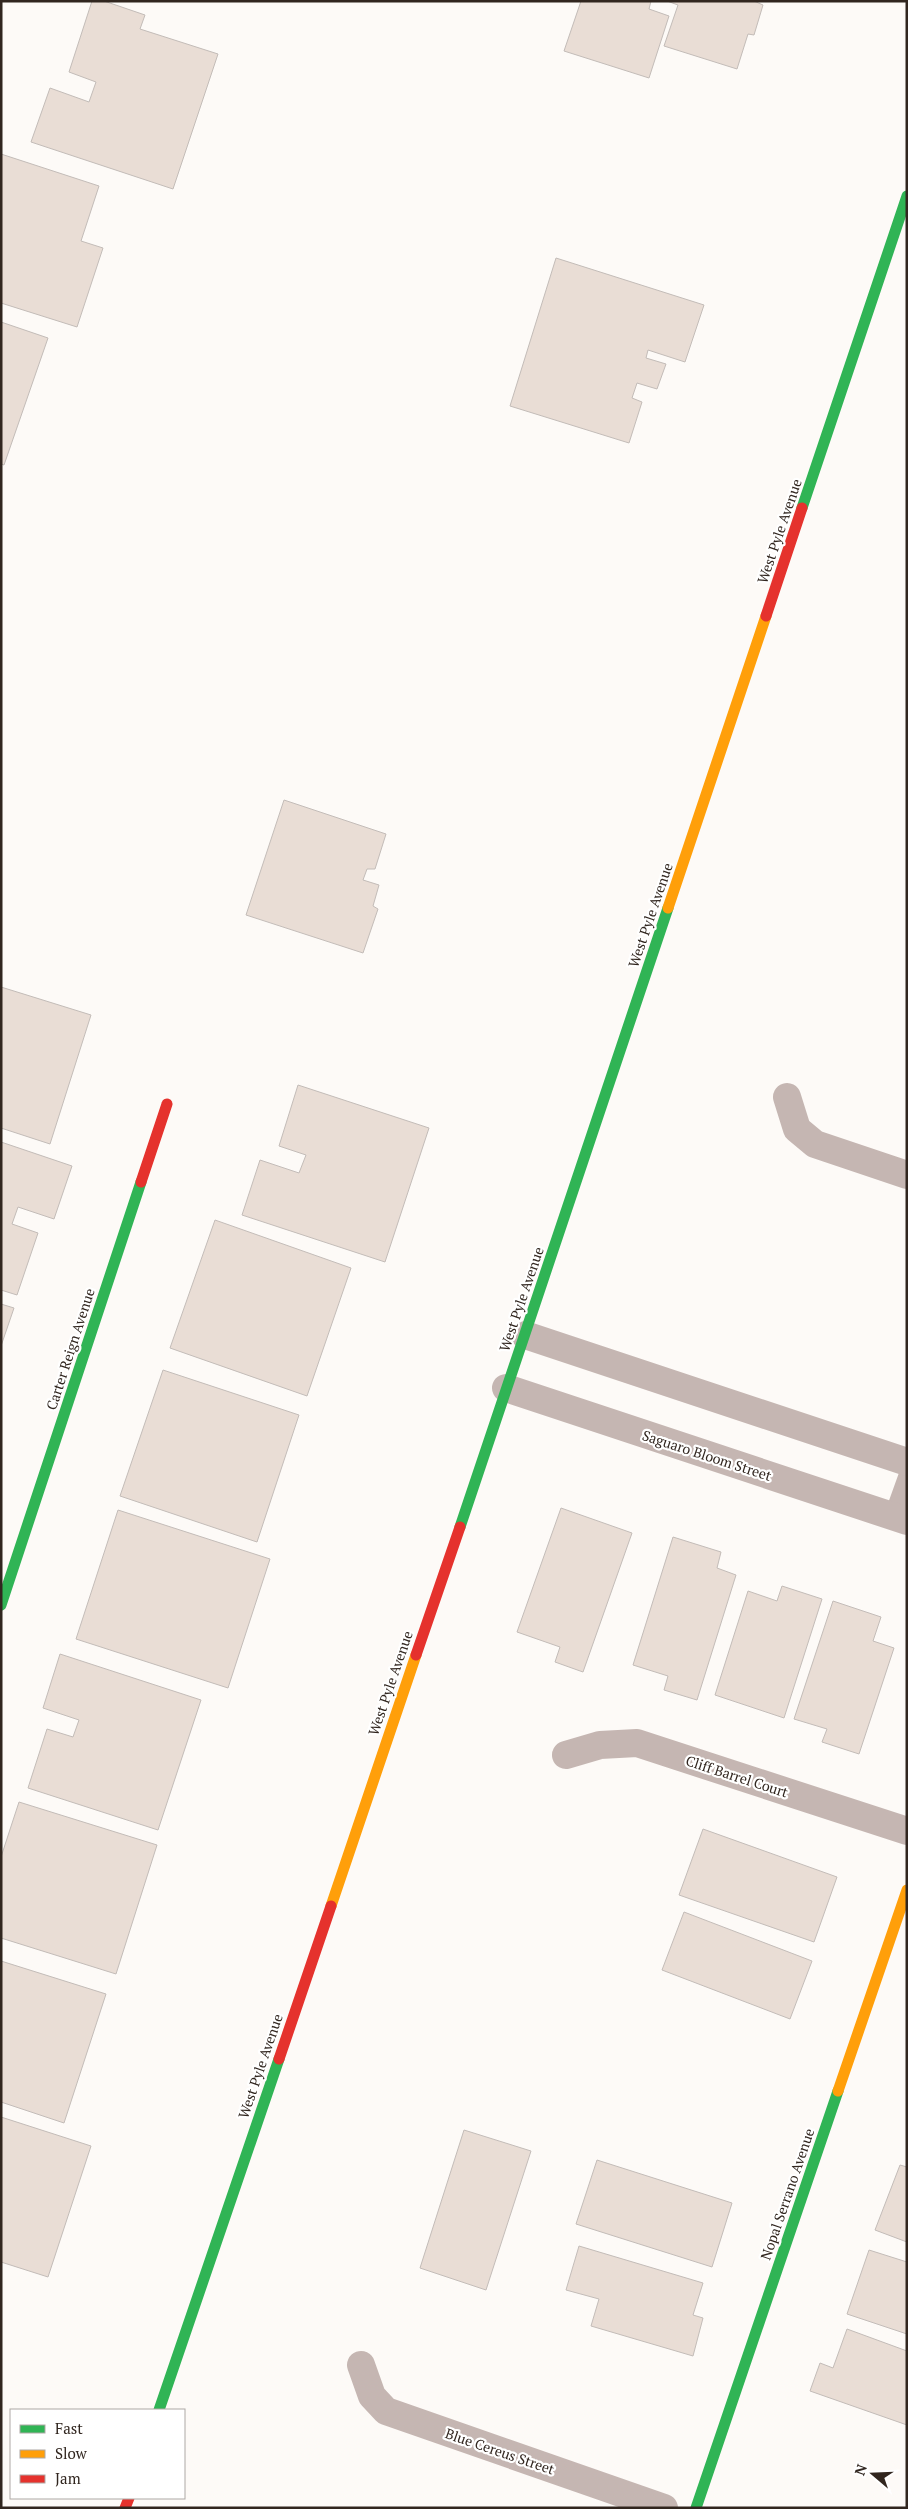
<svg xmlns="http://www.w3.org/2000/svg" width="908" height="2509" viewBox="0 0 908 2509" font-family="'PT Serif',serif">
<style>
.building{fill:#e9ddd5;stroke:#c3bcb8}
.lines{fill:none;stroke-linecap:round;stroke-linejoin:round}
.lane{stroke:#c5b6b2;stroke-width:18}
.street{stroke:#c5b6b2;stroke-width:28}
.fast{stroke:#30b455;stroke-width:11}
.slow{stroke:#ff9f0a;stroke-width:11}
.jam{stroke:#e5322d;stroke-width:11}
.labels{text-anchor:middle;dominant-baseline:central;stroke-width:4.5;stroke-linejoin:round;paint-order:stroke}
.street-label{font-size:14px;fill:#31261f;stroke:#fff}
</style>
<rect width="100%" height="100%" fill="#fdfaf7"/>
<!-- building -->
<g class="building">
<polygon points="92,1 104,1 145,15 140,29 218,54 173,189 31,142 50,88 89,102 96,82 69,72"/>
<polygon points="581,1 651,1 649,9 669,16 649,78 564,51"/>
<polygon points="667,1 754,1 763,5 754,35 748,34 737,69 664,46 678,5"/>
<polygon points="1,154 99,186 81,241 103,248 77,327 1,303"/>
<polygon points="556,258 704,305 685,362 648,350 646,358 666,364 657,389 637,383 632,398 642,402 629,443 510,406"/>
<polygon points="1,322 48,338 4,465 1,464"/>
<polygon points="284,800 386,834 375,869 367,869 363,880 379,885 373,906 378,909 363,953 246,915"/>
<polygon points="1,987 91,1015 50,1144 1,1128"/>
<polygon points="298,1085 429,1128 385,1262 242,1215 260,1160 299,1173 306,1155 279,1146"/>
<polygon points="1,1142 72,1166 54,1219 18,1207 12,1224 38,1233 17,1295 1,1290"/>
<polygon points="215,1220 351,1268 307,1396 170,1348"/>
<polygon points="1,1304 14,1308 1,1346"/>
<polygon points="163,1370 299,1415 257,1542 120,1496"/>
<polygon points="561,1508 632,1533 583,1672 555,1662 560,1647 517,1632"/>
<polygon points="118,1510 270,1559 228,1688 76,1639"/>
<polygon points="673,1537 721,1552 717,1568 736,1575 697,1700 664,1690 668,1676 633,1665"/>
<polygon points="782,1586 822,1599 784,1718 715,1695 748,1591 777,1601"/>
<polygon points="833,1601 881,1617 873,1641 894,1648 859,1754 822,1742 827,1729 794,1719"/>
<polygon points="60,1654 201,1700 158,1830 28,1788 47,1729 73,1737 79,1720 43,1708"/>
<polygon points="19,1802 157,1845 116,1974 1,1938 1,1857"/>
<polygon points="703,1829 837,1877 814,1942 679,1895"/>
<polygon points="684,1912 812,1961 790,2019 662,1970"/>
<polygon points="1,1961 106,1994 64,2123 1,2102"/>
<polygon points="1,2117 91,2146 48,2277 1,2262"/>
<polygon points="464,2130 531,2151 486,2290 420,2268"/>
<polygon points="597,2160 732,2203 712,2267 576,2224"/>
<polygon points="900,2165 907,2167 907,2242 875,2230"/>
<polygon points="579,2246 703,2283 693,2315 703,2318 693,2356 591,2326 599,2299 566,2290"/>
<polygon points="869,2250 907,2262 907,2334 847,2314"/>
<polygon points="847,2329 907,2351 907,2425 810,2391 820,2363 833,2368"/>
</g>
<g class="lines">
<!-- lane -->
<polyline class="lane" points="893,1516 907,1477"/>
<!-- street -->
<g class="street">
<polyline points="787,1097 797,1129 815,1144 907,1175"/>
<polyline points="525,1335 907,1462"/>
<polyline points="506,1388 907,1521"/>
<polyline points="566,1755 600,1745 637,1743 907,1831"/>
<polyline points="361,2365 372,2396 386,2411 664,2508"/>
</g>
<!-- fast -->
<g class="fast">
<polyline points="802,508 907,196"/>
<polyline points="460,1527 668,908"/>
<polyline points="1,1605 141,1182"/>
<polyline points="159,2410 279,2059"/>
<polyline points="696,2508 838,2091"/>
</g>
<!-- slow -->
<g class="slow">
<polyline points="668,908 766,616"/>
<polyline points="331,1906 416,1655"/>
<polyline points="838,2091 907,1890"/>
</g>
<!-- jam -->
<g class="jam">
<polyline points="766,616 802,508"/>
<polyline points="141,1182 167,1104"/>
<polyline points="416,1655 460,1527"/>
<polyline points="279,2059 331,1906"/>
<polyline points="125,2508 129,2498"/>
</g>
</g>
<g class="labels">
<!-- street labels -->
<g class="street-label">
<text transform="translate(779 531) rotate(-71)">West Pyle Avenue</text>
<text transform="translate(650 915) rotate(-71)">West Pyle Avenue</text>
<text transform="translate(521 1299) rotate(-71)">West Pyle Avenue</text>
<text transform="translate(70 1349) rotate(-72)">Carter Reign Avenue</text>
<text transform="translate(707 1455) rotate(18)">Saguaro Bloom Street</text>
<text transform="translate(390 1683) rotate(-71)">West Pyle Avenue</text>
<text transform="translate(737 1776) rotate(18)">Cliff Barrel Court</text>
<text transform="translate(260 2066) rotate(-71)">West Pyle Avenue</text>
<text transform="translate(787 2194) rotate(-71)">Nopal Serrano Avenue</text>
<text transform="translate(500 2451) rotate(19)">Blue Cereus Street</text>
</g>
</g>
<!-- border -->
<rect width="908" height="2509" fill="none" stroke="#31261f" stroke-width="5"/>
<!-- legend -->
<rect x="10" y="2409" width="175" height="90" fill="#ffffff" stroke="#ada8a5"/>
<rect x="20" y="2425" width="25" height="8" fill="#30b455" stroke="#ada8a5"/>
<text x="55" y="2434" font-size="15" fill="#31261f">Fast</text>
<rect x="20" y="2450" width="25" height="8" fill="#ff9f0a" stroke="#ada8a5"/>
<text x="55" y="2459" font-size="15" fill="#31261f">Slow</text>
<rect x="20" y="2475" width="25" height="8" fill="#e5322d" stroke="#ada8a5"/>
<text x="55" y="2484" font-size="15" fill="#31261f">Jam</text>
<!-- north arrow -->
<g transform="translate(873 2474) rotate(289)" stroke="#ffffff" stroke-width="4" paint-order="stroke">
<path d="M0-4L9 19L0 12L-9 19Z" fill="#31261f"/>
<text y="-8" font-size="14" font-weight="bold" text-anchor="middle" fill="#31261f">N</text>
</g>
</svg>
